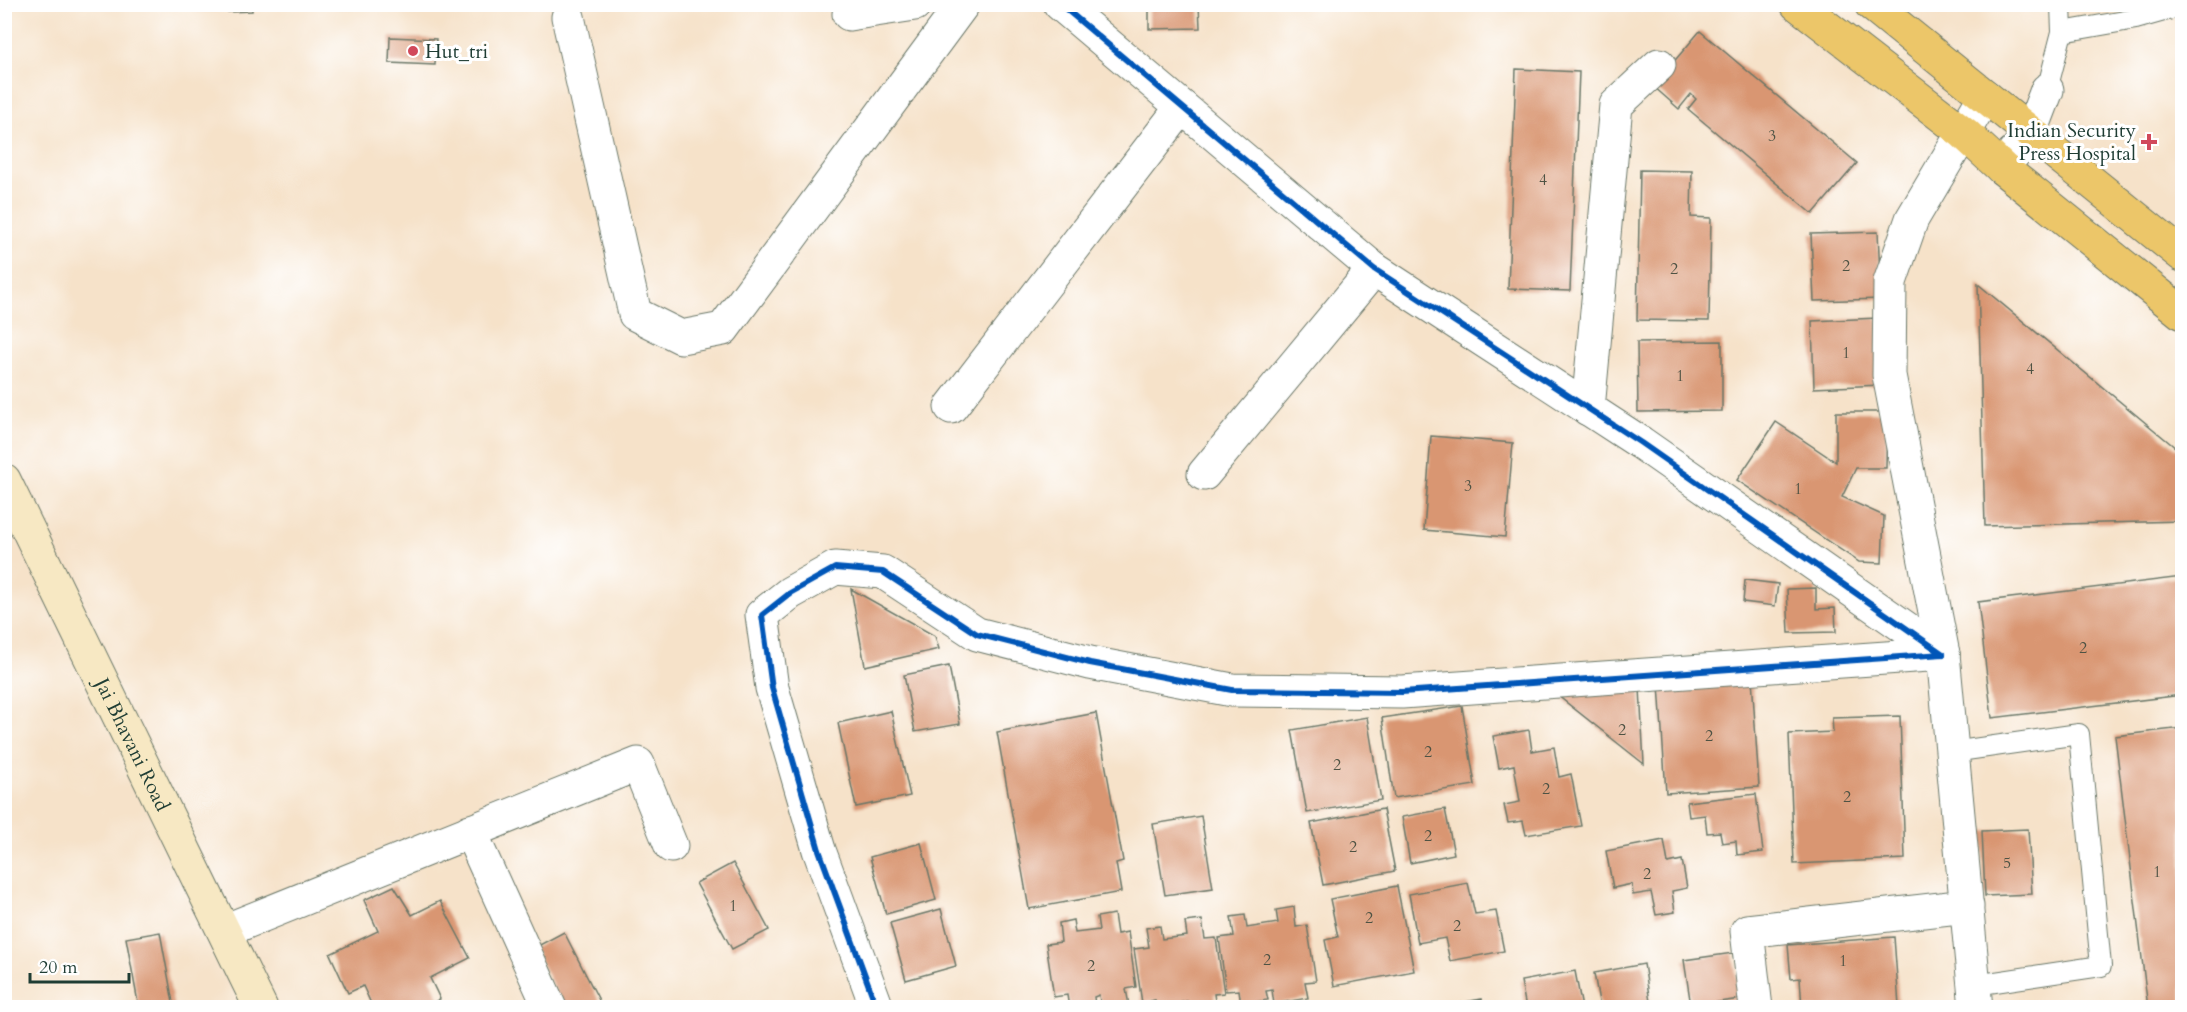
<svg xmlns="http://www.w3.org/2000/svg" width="2187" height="1012" viewBox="0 0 2187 1012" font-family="Cardo,serif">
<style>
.building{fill:#d99672}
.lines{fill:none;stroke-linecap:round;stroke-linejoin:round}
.lane-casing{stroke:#6a7768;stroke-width:22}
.street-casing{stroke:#6a7768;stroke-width:35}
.secondary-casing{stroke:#6a7768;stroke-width:35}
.highway-casing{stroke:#6a7768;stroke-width:35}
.lane{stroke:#fff;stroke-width:20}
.street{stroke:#fff;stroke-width:33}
.secondary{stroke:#f7e8c3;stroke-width:33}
.highway{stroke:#ecc669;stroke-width:33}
.cycleway-casing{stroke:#fff;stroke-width:10}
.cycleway{stroke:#0057b8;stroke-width:6}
.poi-dot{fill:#d1495b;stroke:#fff;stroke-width:2}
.labels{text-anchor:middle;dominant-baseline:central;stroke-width:6;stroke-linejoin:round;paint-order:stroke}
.number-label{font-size:16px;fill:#4e5344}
.poi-label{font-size:20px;fill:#1f3d34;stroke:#fff;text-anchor:start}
.street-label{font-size:20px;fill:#1f3d34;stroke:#fff}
</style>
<rect width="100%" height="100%" fill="#fff"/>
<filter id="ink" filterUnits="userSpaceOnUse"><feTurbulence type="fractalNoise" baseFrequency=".0167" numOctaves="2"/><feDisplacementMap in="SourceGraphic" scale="12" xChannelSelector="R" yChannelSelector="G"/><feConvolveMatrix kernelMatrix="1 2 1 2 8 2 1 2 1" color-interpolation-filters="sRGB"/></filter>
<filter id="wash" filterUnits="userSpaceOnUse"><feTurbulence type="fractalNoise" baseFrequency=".008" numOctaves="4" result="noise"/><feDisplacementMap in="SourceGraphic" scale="24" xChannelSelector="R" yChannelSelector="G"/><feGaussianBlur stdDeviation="1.35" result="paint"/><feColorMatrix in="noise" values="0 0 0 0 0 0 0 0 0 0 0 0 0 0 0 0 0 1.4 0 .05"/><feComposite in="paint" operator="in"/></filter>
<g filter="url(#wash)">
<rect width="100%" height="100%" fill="#f6e2c9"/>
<g id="blocks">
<!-- building -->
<g class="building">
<rect x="196" y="4" width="24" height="7"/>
<polygon points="228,4 252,4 252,11 228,12"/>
<polygon points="336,4 382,4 382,7 336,8"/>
<polygon points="1149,4 1199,4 1200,28 1149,29"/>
<polygon points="1700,31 1857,163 1813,214 1688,109 1696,99 1691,94 1679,109 1653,86"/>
<polygon points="390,37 436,39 435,65 389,63"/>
<polygon points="1516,69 1579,72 1570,291 1508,289"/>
<polygon points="1640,170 1692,171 1691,217 1711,218 1709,321 1637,320"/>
<polygon points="1878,232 1881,299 1814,301 1811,234"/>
<polygon points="1978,284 2182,453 2182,521 1985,526"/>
<polygon points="1878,318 1881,385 1814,388 1812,321"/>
<polygon points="1722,341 1722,411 1638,412 1637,342"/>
<polygon points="1836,412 1887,412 1886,468 1856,468 1842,497 1884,516 1882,563 1859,562 1737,480 1776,422 1836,462"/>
<polygon points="1431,436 1513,443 1505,537 1424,530"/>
<polygon points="2182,577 2182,695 1992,718 1978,602"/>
<polygon points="1745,580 1778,584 1775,606 1743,602"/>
<polygon points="1816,588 1816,609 1835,608 1836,632 1789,633 1787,589"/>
<polygon points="851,589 935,636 939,649 865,666"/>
<polygon points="949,666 960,724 915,732 904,675"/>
<polygon points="1752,678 1759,787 1666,793 1659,684"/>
<polygon points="1640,688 1644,764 1557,695"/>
<polygon points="1462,706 1475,785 1394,798 1382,718"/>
<polygon points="891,711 910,796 856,807 838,723"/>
<polygon points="1096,713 1123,861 1116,863 1121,892 1029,909 997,732"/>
<polygon points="1900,716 1905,859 1794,864 1789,734 1833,732 1832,718"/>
<polygon points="1367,717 1381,800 1307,813 1292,730"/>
<polygon points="2182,728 2182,1008 2148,1008 2115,736"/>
<polygon points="1529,730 1532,751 1554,747 1559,777 1571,774 1581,826 1526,835 1523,821 1508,823 1504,805 1520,802 1514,765 1499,768 1493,736"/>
<polygon points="1756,794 1763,852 1737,855 1736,841 1722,843 1720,832 1707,833 1705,815 1689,817 1687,802"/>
<polygon points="1383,809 1395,871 1323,885 1311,823"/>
<polygon points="1445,809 1454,854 1410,863 1402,817"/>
<polygon points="1201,816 1213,888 1165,895 1153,824"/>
<polygon points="2028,829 2032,894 1985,896 1982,831"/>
<polygon points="1664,840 1668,863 1682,860 1687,888 1672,891 1675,912 1656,915 1651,892 1633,895 1632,884 1613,888 1606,851"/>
<polygon points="921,843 936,900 886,914 870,857"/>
<polygon points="733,863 769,930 732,949 696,883"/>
<polygon points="1468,883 1475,914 1496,911 1504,951 1450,961 1445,938 1418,943 1409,894"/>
<polygon points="394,886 412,915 440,901 470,958 430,978 440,999 423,1008 373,1008 363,986 348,993 330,954 378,931 364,900"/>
<polygon points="1397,886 1414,971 1334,986 1325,940 1338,937 1330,899"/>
<polygon points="1294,907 1296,927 1307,925 1316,981 1305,982 1308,998 1274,1004 1272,990 1266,991 1268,1000 1241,1004 1239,990 1226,991 1219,938 1234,936 1231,917 1245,915 1247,928 1278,923 1276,910"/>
<polygon points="941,909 956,966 906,980 890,923"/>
<polygon points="1114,914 1117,934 1128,932 1136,987 1126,989 1129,1005 1101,1008 1099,995 1094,997 1095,1005 1069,1008 1067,995 1054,997 1046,944 1061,942 1059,923 1073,920 1075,933 1099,930 1097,917"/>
<polygon points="1202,920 1205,939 1216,938 1224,993 1214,994 1216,1008 1188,1008 1187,1001 1182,1002 1182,1008 1156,1008 1155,1000 1142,1003 1134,949 1149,947 1146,928 1160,926 1162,939 1187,936 1185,922"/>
<polygon points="160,932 174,1008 139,1008 126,938"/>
<polygon points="564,932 603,1008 564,1008 534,948"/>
<polygon points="1894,937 1899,1006 1802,1008 1800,978 1791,979 1788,945"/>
<polygon points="1733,953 1740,999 1691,1006 1684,960"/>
<polygon points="1644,964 1651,1008 1600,1008 1594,973"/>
<polygon points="1575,971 1582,1008 1526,1008 1521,981"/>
<polygon points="1482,999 1483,1008 1449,1008 1449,1005"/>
</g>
</g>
</g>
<g filter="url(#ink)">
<use href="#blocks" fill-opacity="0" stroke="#6a7768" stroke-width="1.5"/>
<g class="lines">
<defs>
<g id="lane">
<polyline points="2062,32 2136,19 2182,6"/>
<polyline points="2047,90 2062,32 2061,4"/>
<polyline points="1952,752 2079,734 2101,966 1975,985"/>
</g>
<g id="street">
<polyline points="1060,4 1374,269 1641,443 1943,654"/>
<polyline points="849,14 915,4"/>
<polyline points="568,17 635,314 681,337 723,329 963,4"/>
<polyline points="2002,168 2031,132 2047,90"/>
<polyline points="951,407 1182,107"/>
<polyline points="1588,409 1616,105 1659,65"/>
<polyline points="1204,474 1374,269"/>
<polyline points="470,831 550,1008"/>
<polyline points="224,931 638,764 671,846"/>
<polyline points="877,1008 819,850 772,688 762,615 790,593 835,568 883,572 977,634 1090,663 1232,690 1402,692 1943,654"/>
<polyline points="1756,1008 1747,931 1967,906"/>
<polyline points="1976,1008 1943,654 1889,375 1890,282 1912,219 1985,96"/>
</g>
<g id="secondary">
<path id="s1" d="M4,480l257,528"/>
</g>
<g id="highway">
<polyline points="1797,4 1964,133 2002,168 2182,313"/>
<polyline points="1871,4 2182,255"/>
</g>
</defs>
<!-- lane casing -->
<use href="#lane" class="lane-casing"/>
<!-- street casing -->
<use href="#street" class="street-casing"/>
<!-- secondary casing -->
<use href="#secondary" class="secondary-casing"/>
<!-- highway casing -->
<use href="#highway" class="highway-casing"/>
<!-- lane -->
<use href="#lane" class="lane"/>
<!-- street -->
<use href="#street" class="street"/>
<!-- secondary -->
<use href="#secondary" class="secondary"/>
<!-- highway -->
<use href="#highway" class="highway"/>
<defs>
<g id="cycleway">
<polyline points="1060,4 1374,269 1641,443 1943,654"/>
<polyline points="877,1008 819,850 772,688 762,615 790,593 835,568 883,572 977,634 1090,663 1232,690 1402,692 1943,654"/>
</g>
</defs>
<!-- cycleway casing -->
<use href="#cycleway" class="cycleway-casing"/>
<!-- cycleway -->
<use href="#cycleway" class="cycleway"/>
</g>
</g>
<!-- markers -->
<g class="poi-dot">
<circle cx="413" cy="51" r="6"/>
<path d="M2146 133h6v6h6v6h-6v6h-6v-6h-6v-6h6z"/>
</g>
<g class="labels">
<!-- number labels -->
<g class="number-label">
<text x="1772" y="136">3</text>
<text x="1543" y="180">4</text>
<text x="1846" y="266">2</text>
<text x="1674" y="269">2</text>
<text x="1846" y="353">1</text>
<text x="2030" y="369">4</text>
<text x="1680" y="376">1</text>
<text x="1468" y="486">3</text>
<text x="1798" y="489">1</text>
<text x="2083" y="648">2</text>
<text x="1622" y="730">2</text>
<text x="1709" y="736">2</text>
<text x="1428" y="752">2</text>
<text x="1337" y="765">2</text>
<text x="1546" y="789">2</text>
<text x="1847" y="797">2</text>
<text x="1428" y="836">2</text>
<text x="1353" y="847">2</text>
<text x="2007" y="863">5</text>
<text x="2157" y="872">1</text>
<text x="1647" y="874">2</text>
<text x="733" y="906">1</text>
<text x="1369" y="918">2</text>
<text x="1457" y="926">2</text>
<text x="1267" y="960">2</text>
<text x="1843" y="961">1</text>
<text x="1091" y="966">2</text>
</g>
<!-- poi labels -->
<g class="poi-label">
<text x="425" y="51">Hut_tri</text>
<text x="2136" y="130" text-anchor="end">Indian Security<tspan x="2136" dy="23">Press Hospital</tspan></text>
</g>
<!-- street labels -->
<g class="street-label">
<text stroke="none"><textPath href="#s1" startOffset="294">Jai Bhavani Road</textPath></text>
</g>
</g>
<!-- margin -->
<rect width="2187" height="1012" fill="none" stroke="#fff" stroke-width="24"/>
<!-- scale -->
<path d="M30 973v9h99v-9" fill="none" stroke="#1f3d34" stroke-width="3"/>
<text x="39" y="973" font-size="18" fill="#1f3d34" stroke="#ffffff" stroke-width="4.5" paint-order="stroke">20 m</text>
</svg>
